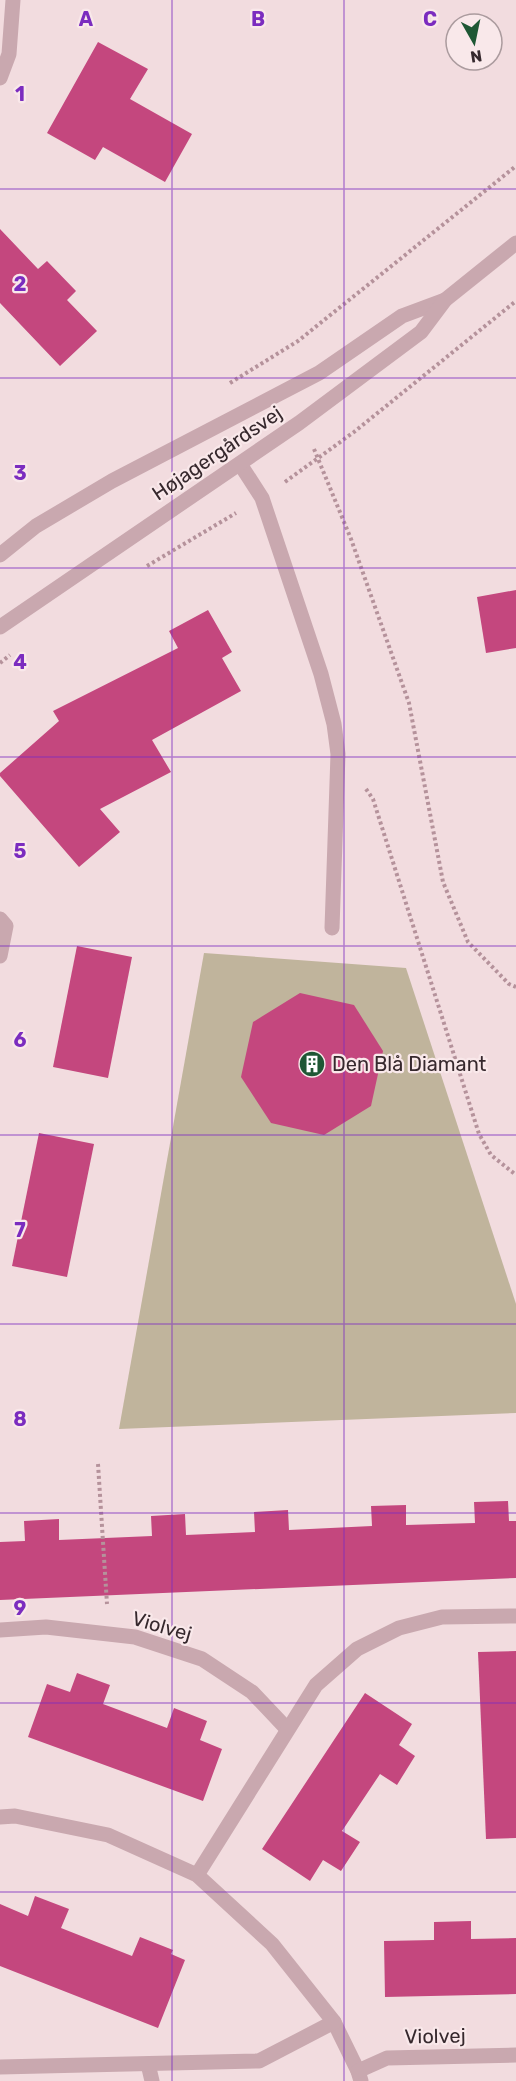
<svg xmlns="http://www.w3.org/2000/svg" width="516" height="2081" viewBox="0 0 516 2081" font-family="Rubik,sans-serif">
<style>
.green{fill:#c0b49c}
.building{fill:#c4477e}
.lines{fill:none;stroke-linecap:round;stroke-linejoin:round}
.path{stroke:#b5929b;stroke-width:4;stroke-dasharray:3 3;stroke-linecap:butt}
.minor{stroke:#c9a8af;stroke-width:15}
.grid{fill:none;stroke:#7b2cbf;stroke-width:1.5;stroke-opacity:0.55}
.labels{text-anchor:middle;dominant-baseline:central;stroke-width:4.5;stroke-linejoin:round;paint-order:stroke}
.street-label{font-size:20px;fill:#36282d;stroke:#f9e8ea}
.poi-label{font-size:20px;fill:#36282d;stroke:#f9e8ea;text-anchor:start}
.grid-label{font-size:20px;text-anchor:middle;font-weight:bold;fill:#7b2cbf;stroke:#f9e8ea;stroke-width:4.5;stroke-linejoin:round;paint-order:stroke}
</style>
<rect width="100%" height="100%" fill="#f2dcdf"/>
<!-- green -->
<polygon class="green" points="204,953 406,968 516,1304 516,1413 119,1429"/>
<!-- building -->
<g class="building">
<polygon points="98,42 148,69 130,99 192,134 165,182 103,147 95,160 47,133"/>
<polygon points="0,229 38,269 47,261 76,291 67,300 97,331 60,366 0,303"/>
<polygon points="516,590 516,648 486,653 477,597"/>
<polygon points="208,610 232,652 222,658 241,691 152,740 171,772 100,809 120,832 79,867 0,776 0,773 59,721 53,711 178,648 169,631"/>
<polygon points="77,946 132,957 108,1078 53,1067"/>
<polygon points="300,993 354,1005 383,1051 371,1106 324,1135 271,1123 241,1077 253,1022"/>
<polygon points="39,1133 94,1144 67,1277 12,1266"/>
<polygon points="508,1501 509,1521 516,1521 516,1578 0,1600 0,1542 25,1541 24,1521 59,1519 59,1540 152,1536 151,1516 185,1514 186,1535 255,1532 254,1512 288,1510 289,1530 372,1526 371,1506 406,1505 406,1525 475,1523 474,1502"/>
<polygon points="516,1651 516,1838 486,1839 478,1652"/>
<polygon points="77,1673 110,1685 103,1704 167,1728 174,1708 207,1721 200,1740 222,1749 203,1801 28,1737 47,1684 70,1692"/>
<polygon points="365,1693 412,1724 399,1745 415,1756 397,1785 380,1774 342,1831 360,1842 341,1871 323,1860 310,1881 262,1849"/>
<polygon points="35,1896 69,1909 61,1928 132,1956 140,1937 173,1950 171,1954 185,1960 158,2028 0,1966 0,1904 28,1916"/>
<polygon points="471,1921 471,1939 516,1938 516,1994 385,1997 384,1941 434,1940 434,1922"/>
</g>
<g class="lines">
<!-- path -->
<g class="path">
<polyline points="230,383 298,341 516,166"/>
<polyline points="314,449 351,539 409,703 443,882 468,942 509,984 516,987"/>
<polyline points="285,482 354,432 516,301"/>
<polyline points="147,566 236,513"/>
<polyline points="0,663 10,655"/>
<polyline points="366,789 373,799 479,1134 491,1155 516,1175"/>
<polyline points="98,1464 107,1604"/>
</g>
<!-- minor -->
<g class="minor">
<polyline points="0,78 9,54 13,0"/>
<polyline points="240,464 262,498 321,674 334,724 338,754 332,928"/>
<polyline points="0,555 36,526 112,481 319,373 402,316 445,300"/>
<polyline points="0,627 299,423 421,332 445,300 516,243"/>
<polyline points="0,919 6,926 0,956"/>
<polyline points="0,1630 46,1627 135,1637 202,1659 252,1692 287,1729"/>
<polyline points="0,1817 15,1816 108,1835 197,1875 272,1944 334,2022 358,2071 361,2081"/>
<polyline points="197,1875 316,1685 357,1649 399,1628 442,1617 516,1616"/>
<polyline points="148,2064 152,2081"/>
<polyline points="0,2067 259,2061 334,2022"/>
<polyline points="358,2071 387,2058 516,2055"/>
</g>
</g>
<!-- grid -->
<path class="grid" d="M172,0v2081M344,0v2081M0,189h516M0,378h516M0,568h516M0,757h516M0,946h516M0,1135h516M0,1324h516M0,1513h516M0,1703h516M0,1892h516"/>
<!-- icons -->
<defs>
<symbol id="building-disc" viewBox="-11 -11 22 22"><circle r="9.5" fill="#1e5734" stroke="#f9e8ea"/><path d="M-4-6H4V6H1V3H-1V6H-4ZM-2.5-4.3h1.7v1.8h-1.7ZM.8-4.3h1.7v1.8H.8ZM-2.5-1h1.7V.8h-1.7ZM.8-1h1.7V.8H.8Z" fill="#fff"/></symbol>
</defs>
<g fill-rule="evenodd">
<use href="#building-disc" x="297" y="1049" width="30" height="30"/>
</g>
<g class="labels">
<!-- street labels -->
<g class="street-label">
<text transform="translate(217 453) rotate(-34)">Højagergårdsvej</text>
<text transform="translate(162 1626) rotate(16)">Violvej</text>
<text transform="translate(435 2036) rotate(-1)">Violvej</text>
</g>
<!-- poi labels -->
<g class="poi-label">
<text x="332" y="1064">Den Blå Diamant</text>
</g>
</g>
<g class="grid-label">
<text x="86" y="26">A</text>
<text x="258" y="26">B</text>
<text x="430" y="26">C</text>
<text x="20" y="101">1</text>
<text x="20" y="291">2</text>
<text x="20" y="480">3</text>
<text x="20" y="669">4</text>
<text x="20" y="858">5</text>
<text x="20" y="1047">6</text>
<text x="20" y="1237">7</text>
<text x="20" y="1426">8</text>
<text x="20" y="1615">9</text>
</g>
<!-- north arrow -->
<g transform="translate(474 42) rotate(171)"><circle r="28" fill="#f9e8ea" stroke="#ab9b9e" stroke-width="1.5"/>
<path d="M0-4.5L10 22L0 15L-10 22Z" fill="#1e5734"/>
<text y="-9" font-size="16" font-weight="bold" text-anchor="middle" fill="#36282d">N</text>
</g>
</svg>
